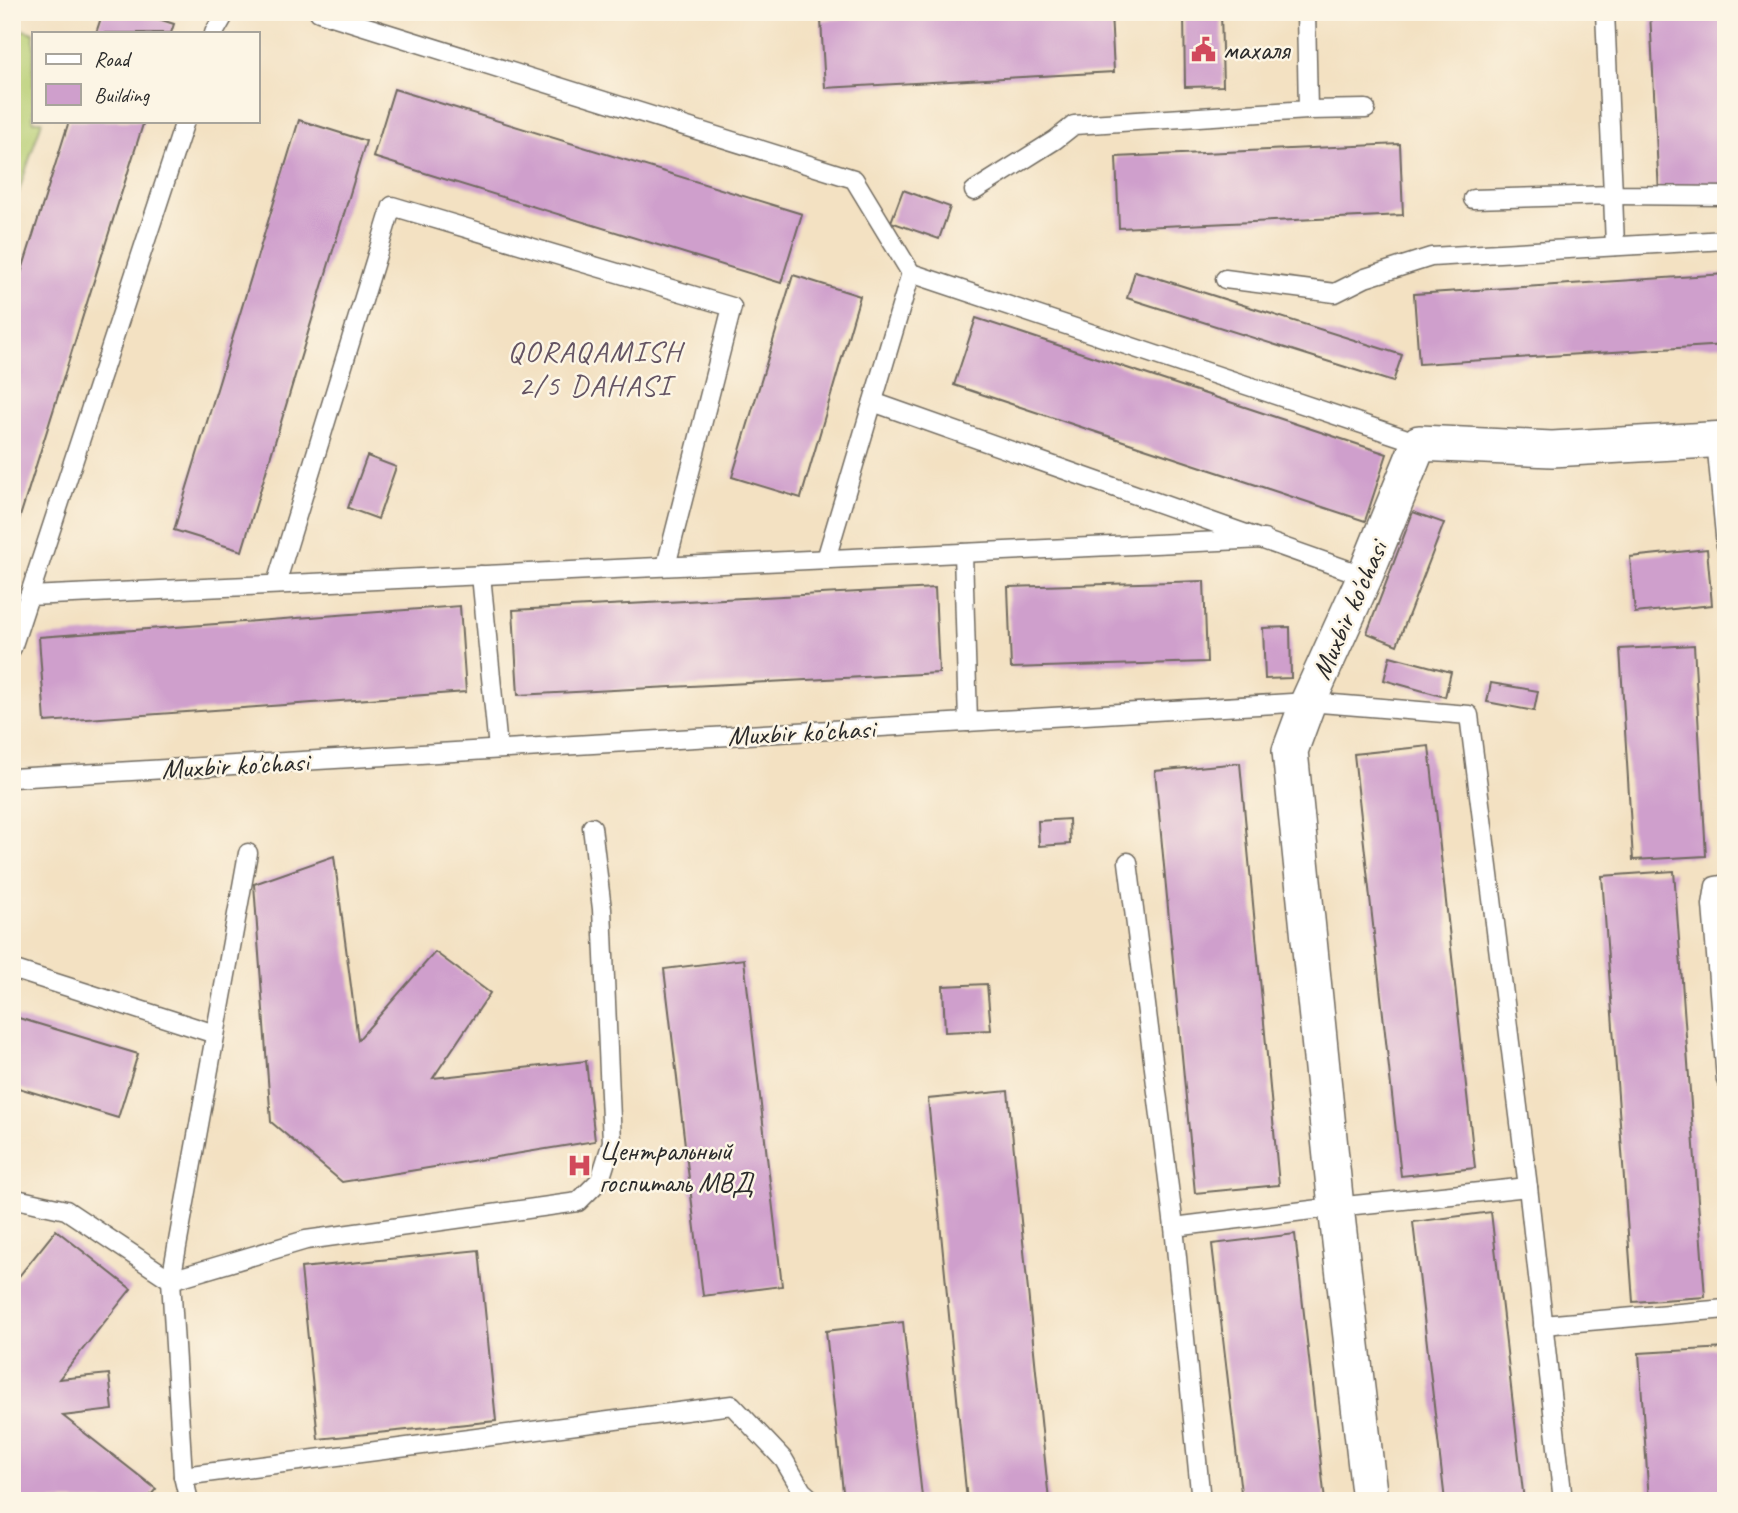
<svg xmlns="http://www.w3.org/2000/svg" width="1738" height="1513" viewBox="0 0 1738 1513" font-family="Caveat,sans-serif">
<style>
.green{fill:#b6cd71;stroke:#707c4e;stroke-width:2}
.building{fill:#cf9fcc}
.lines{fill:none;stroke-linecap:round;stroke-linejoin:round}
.service-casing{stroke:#716b60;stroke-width:21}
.minor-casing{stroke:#716b60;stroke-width:38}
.service{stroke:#fff;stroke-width:18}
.minor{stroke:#fff;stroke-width:35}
.labels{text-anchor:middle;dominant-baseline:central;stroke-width:5;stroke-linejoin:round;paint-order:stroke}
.poi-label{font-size:28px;fill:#2b2b2b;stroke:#fcf5e5;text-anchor:start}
.street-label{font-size:28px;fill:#2b2b2b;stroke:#fcf5e5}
.neighbourhood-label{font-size:30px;letter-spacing:2px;fill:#645463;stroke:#fcf5e5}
</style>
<rect width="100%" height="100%" fill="#fcf5e5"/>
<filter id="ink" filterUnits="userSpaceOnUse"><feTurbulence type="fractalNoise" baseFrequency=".0143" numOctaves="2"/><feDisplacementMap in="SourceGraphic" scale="14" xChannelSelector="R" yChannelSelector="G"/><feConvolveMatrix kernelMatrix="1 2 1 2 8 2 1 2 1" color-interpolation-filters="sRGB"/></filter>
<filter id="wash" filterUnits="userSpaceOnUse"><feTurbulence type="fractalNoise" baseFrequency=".00686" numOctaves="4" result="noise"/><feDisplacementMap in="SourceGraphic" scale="28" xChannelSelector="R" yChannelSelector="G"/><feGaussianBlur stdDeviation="1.57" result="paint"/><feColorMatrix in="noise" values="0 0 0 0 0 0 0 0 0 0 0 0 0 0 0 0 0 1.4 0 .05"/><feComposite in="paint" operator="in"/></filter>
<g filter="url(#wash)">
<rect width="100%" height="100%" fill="#f3e1c2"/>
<!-- green -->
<path class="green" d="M12,27l22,6 -1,88h9l-30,91v-137c4,-16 0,-32 0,-48z"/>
<g id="blocks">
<!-- building -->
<g class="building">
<polygon points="103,12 137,12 174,24 171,33 96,33"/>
<polygon points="970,12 1111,12 1114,72 825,88 821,20"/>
<polygon points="1184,12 1221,12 1223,86 1185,87"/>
<polygon points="1650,12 1726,12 1726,191 1659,194"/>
<polygon points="394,89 802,214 781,283 373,157"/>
<polygon points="299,120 366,141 242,551 174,530"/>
<polygon points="69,121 144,121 13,539 12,302"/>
<polygon points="1400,144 1403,215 1119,228 1116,157"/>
<polygon points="903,190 950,207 939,239 891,222"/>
<polygon points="1135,271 1402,355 1393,382 1127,298"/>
<polygon points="1726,274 1726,345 1419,364 1414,294"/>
<polygon points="793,275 860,296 801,498 732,477"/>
<polygon points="976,318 1387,454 1365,521 954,385"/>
<polygon points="367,456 396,467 378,519 348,508"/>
<polygon points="1413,512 1444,523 1397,645 1367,633"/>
<polygon points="1707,549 1712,605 1635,613 1630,557"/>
<polygon points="1204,581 1207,662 1011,668 1008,587"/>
<polygon points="935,588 939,673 518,695 513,610"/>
<polygon points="460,606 466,692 45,722 39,637"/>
<polygon points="1290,627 1291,678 1265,679 1263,628"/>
<polygon points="1694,645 1706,856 1633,860 1620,649"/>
<polygon points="1390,656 1451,672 1445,697 1384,680"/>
<polygon points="1491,683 1538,691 1534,711 1487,702"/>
<polygon points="1429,746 1475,1168 1401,1176 1354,754"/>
<polygon points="1240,763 1279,1185 1195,1193 1155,771"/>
<polygon points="1069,819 1070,844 1039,846 1038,821"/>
<polygon points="334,856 358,1040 435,952 490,993 433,1078 586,1061 595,1141 342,1182 271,1122 254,884"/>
<polygon points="1674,871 1705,1297 1633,1302 1602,876"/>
<polygon points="744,959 782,1286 703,1296 664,969"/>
<polygon points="987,984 991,1030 945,1032 943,986"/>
<polygon points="12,1016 138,1054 118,1118 12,1086"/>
<polygon points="1008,1091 1049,1501 967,1501 928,1099"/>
<polygon points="1491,1212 1524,1501 1445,1501 1413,1222"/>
<polygon points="56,1230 131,1289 59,1379 109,1374 113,1410 63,1416 156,1489 146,1501 12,1501 12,1285"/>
<polygon points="1295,1234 1325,1501 1242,1501 1212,1244"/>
<polygon points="479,1250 496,1421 318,1439 301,1268"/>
<polygon points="903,1322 922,1497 889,1501 844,1501 826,1331"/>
<polygon points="1726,1348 1726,1501 1649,1501 1639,1353"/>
</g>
</g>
</g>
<g filter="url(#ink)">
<use href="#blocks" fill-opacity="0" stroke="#716b60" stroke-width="2"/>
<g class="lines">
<defs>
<g id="service">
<polyline points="319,12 854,179 911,273 1419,443"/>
<polyline points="1605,12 1613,195 1726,196"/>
<polyline points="214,33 226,12"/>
<polyline points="1308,110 1366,109"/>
<polyline points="974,191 1055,140 1074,125 1308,110 1306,12"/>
<polyline points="1473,199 1613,195 1615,246"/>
<polyline points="1225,279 1335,293 1365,278 1431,257 1726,240"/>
<polyline points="873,402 1365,576"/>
<polyline points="1716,440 1726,546"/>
<polyline points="963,553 968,722"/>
<polyline points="826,559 911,273"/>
<polyline points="481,575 498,749"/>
<polyline points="276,584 392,206 732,307 666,566"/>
<polyline points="29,596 1264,539"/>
<polyline points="12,648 185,121"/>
<polyline points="12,778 1308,702 1469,715 1528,1187 1563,1501"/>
<polyline points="1128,862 1174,1227 1201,1501"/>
<polyline points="1726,884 1715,886 1712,905 1726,1080"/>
<polyline points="12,969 215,1034"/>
<polyline points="12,1198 66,1210 171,1280 306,1240 578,1202 600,1180 612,1142 602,909 592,827"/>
<polyline points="1174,1227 1336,1207 1528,1187"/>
<polyline points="1543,1325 1726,1309"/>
<polyline points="183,1476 732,1405 784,1460 802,1491 813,1501"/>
<polyline points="189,1501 183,1476 171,1280 248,853"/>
</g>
<polyline id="minor" points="1370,1501 1336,1207 1290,751 1308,702 1365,576 1419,443 1552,449 1726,439"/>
</defs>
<!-- service casing -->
<use href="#service" class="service-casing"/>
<!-- minor casing -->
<use href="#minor" class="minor-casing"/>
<!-- service -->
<use href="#service" class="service"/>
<!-- minor -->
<use href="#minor" class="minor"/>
</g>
</g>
<!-- icons -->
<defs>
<symbol id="civic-bare" viewBox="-9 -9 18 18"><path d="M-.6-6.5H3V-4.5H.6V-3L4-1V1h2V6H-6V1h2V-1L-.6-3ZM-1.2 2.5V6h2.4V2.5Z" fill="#d1495b" stroke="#fcf5e5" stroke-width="2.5" paint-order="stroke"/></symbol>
<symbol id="hospital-bare" viewBox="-9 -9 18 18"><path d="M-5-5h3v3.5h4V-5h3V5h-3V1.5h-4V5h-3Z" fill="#d1495b" stroke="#fcf5e5" stroke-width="2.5" paint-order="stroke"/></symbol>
</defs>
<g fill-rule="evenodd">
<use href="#civic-bare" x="1186" y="32" width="35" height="35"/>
<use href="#hospital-bare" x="562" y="1148" width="35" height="35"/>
</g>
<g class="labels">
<!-- poi labels -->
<g class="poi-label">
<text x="1223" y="49">махаля</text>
<text x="599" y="1150">Центральный<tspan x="599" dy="32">госпиталь МВД</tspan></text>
</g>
<!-- street labels -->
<g class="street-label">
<text transform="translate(1349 610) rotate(-66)">Muxbir ko'chasi</text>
<text transform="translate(801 732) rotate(-3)">Muxbir ko'chasi</text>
<text transform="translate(235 765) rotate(-3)">Muxbir ko'chasi</text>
</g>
<!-- neighbourhood labels -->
<g class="neighbourhood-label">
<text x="595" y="351">QORAQAMISH<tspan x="595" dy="34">2/5 DAHASI</tspan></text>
</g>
</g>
<!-- margin -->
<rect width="1738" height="1513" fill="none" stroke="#fcf5e5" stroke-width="42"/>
<!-- legend -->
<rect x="32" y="32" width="228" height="91" fill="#fcf5e5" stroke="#a8a49b" stroke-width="2"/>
<rect x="46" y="54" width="35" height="10" fill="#ffffff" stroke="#a8a49b" stroke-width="2"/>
<text x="94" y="66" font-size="21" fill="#2b2b2b">Road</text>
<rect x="46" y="84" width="35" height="21" fill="#cf9fcc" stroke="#a8a49b" stroke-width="2"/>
<text x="94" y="102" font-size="21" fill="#2b2b2b">Building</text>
</svg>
